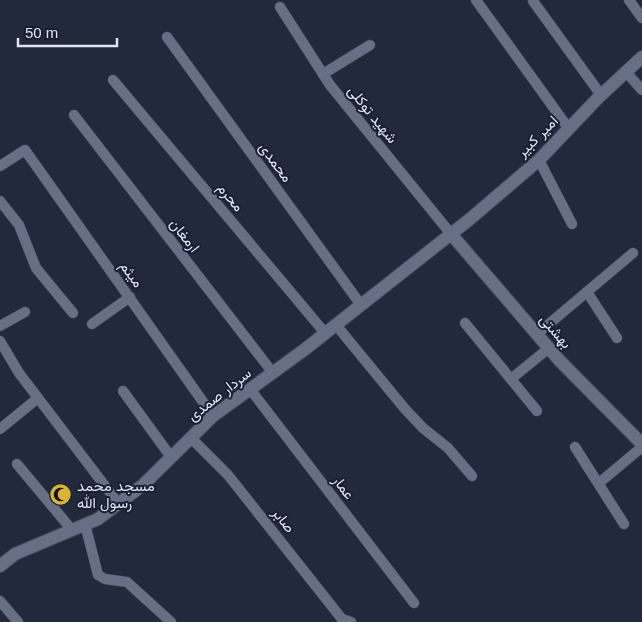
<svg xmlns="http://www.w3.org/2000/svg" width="642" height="622" viewBox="0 0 642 622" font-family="Helvetica,Vazirmatn,sans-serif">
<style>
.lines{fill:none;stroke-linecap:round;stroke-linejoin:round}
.minor-casing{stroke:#434859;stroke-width:11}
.tertiary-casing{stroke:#434859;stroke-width:14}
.minor{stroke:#666f86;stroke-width:10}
.tertiary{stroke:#666f86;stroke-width:12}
.labels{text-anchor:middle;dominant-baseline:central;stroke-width:4;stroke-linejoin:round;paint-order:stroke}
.street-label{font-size:15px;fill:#dee3f0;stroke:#191f33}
.poi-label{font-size:15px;fill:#dee3f0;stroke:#191f33;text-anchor:start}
</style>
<rect width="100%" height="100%" fill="#23293d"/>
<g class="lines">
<defs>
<g id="minor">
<polyline points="476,0 569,129"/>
<polyline points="629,0 642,18"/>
<polyline points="533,1 601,95"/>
<polyline points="280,7 330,85 451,234"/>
<polyline points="167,37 361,305"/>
<polyline points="626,72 642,90"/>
<polyline points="323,74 370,45"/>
<polyline points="113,80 325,333"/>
<polyline points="74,115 273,373"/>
<polyline points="539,160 572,224"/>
<polyline points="0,166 25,150 213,416"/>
<polyline points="0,201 19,225 36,268 73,313"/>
<polyline points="587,292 617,338"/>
<polyline points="465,323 537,411"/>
<polyline points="92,324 130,297"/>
<polyline points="336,325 405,409 423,428 448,448 472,476"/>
<polyline points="0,326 25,312"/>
<polyline points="537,334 633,253"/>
<polyline points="0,341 19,373 118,503"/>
<polyline points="511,379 549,348"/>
<polyline points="250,389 414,603"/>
<polyline points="123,391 171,457"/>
<polyline points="0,429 38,398"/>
<polyline points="191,438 228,475 342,619 351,622"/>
<polyline points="575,447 624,524"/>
<polyline points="17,464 72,530"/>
<polyline points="599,483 642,447"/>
<polyline points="85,524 98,575 105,579 127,582 171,622"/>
<polyline points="0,601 18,622"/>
</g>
<g id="tertiary">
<polyline points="451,234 559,360 642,444"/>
<polyline points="0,566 15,554 98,519 143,485 213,416 304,350 470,219 539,160 598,98 642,57"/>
</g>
</defs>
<!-- minor casing -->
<use href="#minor" class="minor-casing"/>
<!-- tertiary casing -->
<use href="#tertiary" class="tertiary-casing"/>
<!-- minor -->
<use href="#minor" class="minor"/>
<!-- tertiary -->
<use href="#tertiary" class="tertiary"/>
</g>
<!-- icons -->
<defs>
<symbol id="mosque-disc" viewBox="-11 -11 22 22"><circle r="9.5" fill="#d8b434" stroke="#191f33"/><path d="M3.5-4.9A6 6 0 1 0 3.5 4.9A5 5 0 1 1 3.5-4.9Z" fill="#111"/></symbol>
</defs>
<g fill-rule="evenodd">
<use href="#mosque-disc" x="48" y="482" width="25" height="25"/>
</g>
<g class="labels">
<!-- street labels -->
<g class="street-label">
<text transform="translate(373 114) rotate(51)">شهید توکلی</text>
<text transform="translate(537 136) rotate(-45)">امیر کبیر</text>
<text transform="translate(276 162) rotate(54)">محمدی</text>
<text transform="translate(231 197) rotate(50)">محرم</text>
<text transform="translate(185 235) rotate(52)">ارمغان</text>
<text transform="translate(132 274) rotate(54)">میثم</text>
<text transform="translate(556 331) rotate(49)">بهشتی</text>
<text transform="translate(219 394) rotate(-38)">سردار صمدی</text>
<text transform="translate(344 487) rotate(53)">عمار</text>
<text transform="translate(284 520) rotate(52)">صابر</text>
</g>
<!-- poi labels -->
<g class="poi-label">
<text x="77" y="485">مسجد محمد<tspan x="77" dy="17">رسول الله</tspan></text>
</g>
</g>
<!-- scale -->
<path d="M18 38v8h99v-8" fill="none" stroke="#dee3f0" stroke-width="2.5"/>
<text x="25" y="38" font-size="15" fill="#dee3f0" stroke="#191f33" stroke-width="4" paint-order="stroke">50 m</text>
</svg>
